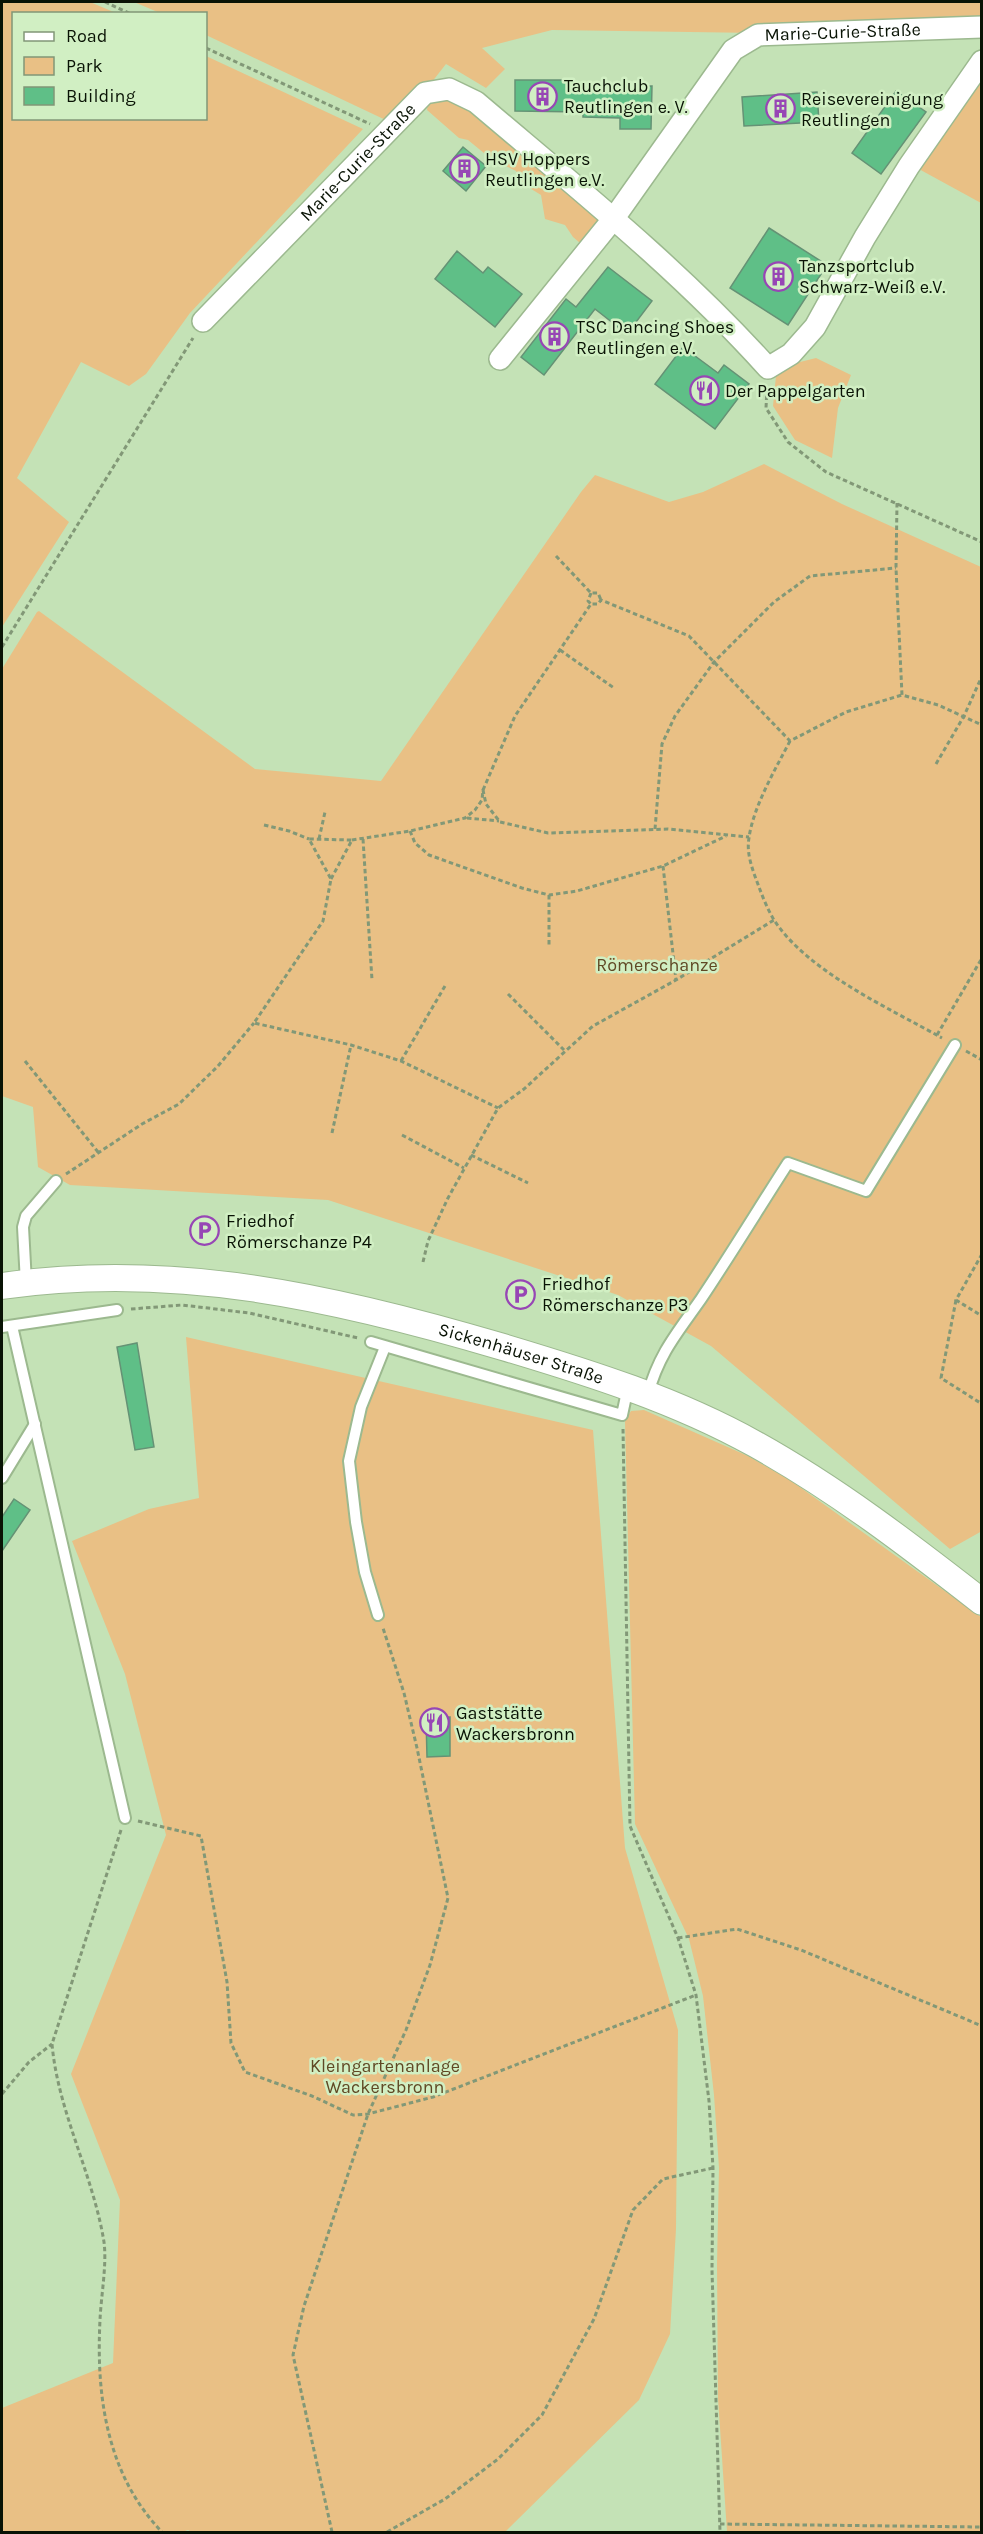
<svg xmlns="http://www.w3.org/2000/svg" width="983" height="2534" viewBox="0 0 983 2534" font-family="Karla,sans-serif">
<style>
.green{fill:#e9c085}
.building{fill:#5fbf87;stroke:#659275;stroke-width:1.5}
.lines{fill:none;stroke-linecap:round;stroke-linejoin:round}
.service-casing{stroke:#9cb98f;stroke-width:14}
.minor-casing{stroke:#9cb98f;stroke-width:24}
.tertiary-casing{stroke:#9cb98f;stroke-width:28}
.path{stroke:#829877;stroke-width:3;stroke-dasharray:4.5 3;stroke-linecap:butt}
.service{stroke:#fff;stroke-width:10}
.minor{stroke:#fff;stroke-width:21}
.tertiary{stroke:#fff;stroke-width:26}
.labels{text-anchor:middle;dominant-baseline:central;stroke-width:5;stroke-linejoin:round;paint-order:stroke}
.street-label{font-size:18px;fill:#091305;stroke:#d1efc3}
.poi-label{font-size:18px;fill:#091305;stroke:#d1efc3;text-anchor:start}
.park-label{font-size:18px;fill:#604824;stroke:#d1efc3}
</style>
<rect width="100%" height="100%" fill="#c4e2b6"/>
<!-- green -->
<g class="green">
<polygon points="2,2 90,2 116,13 14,14 14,118 206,118 206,56 363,129 190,313 146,374 129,386 81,362 17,478 69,522 2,627"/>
<polygon points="134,2 981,2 982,25 758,33 552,30 482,48 505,69 486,88 446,64 424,92 392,123 206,35 206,14 160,13"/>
<polygon points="981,74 981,203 917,168"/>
<polygon points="448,95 470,106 607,218 588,240 580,243 573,237 565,225 545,219 541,195 523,184 516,171 490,158 468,140 459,138 427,110 428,102"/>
<polygon points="816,358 851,375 838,408 832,458 795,440 773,406 776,376 796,363"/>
<polygon points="764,464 842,504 981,567 982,1531 950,1549 711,1346 618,1295 328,1200 70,1185 38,1167 33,1107 2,1096 2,669 37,612 39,611 255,769 381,781 581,492 595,475 669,502 703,492"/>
<polygon points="186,1337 593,1430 625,1848 678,2030 676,2229 670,2334 639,2400 505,2532 192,2532 188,2530 182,2532 2,2532 2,2408 113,2363 120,2200 71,2074 166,1835 125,1674 72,1541 149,1509 199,1498"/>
<polygon points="644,1410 748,1456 790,1480 981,1617 981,2532 727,2532 718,2398 717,2264 719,2168 714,2095 703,1996 689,1939 635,1824 625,1421 631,1411"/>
</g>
<!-- building -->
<g class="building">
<polygon points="515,80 571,80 571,87 652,86 651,129 620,129 620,118 583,117 583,112 515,111"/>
<polygon points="896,91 926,112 881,174 852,153"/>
<polygon points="817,92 819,122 744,126 742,97"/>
<polygon points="463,147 486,166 466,191 443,171"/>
<polygon points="769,228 827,265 788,325 730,288"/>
<polygon points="457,251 483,273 488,267 522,294 495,327 435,279"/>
<polygon points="608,267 652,301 627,334 595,309 544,375 521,357 566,299 576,307"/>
<polygon points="683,347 718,373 724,365 749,384 715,429 655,384"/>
<polygon points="137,1343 154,1447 135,1450 117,1347"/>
<polygon points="14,1499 30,1510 2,1551 2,1517"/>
<polygon points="450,1717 450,1756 427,1757 426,1718"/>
</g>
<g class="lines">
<defs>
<g id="service">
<polyline points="26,1283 23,1227 26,1216 56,1181"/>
<polyline points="12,1326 125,1818"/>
<polyline points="2,1327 117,1310"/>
<polyline points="371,1342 622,1415 628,1387"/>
<path d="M648,1394c11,-41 30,-62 53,-95 30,-45 58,-91 87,-136l78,28 89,-146"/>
<polyline points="2,1478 35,1424"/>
<polyline points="378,1615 365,1572 356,1522 349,1461 361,1407 385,1347"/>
</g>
<g id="minor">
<path id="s1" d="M203,321l222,-228 24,-4 27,13c100,85 204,168 292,266l23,-14 24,-27 50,-90 44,-71 73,-105"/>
<path id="s2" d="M500,359l114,-141 119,-168 25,-15 224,-8"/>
</g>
<g id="tertiary">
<path id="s3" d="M2,1286c173,-25 336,12 501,61 87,26 173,53 252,97 81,45 154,101 227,158"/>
</g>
</defs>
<!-- service casing -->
<use href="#service" class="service-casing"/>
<!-- minor casing -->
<use href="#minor" class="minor-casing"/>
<!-- tertiary casing -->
<use href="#tertiary" class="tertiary-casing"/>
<!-- path -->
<g class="path">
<polyline points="105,2 131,14"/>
<polyline points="206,48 370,124"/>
<polyline points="767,388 766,408 788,442 826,472 982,542"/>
<polyline points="897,503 896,568 902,695 938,705 982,725"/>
<polyline points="556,556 591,593 598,593 601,600"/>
<polyline points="591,593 588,601 591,604"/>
<polyline points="2,647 193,338"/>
<polyline points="560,650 614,688"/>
<path d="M790,741c-14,27 -37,66 -41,97 -3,16 4,33 10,49 4,11 9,23 15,33 34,52 115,88 168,118"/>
<polyline points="936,764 964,716 982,676"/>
<polyline points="483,790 515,716 591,604 598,604 601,600 689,636 790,741 846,712 902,695"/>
<polyline points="467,818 499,821"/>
<polyline points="264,825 289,831 309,839"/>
<polyline points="655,829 662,744 675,716 714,662 774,602 810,576 896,568"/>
<polyline points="410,831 415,843 429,855 522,888 549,895 577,891 663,866 726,836"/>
<polyline points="319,839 325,812"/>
<polyline points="363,839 372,980"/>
<polyline points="352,840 410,831 465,818 475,810 482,800 483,790 486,804 500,822 548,833 668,829 749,837"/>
<polyline points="663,866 676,980"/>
<polyline points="331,879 352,840 309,839 331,879 323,921 254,1023 351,1045 401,1061 498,1108"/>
<polyline points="549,895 549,946"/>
<polyline points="508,994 564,1050"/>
<polyline points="937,1035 982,958"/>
<polyline points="966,1051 982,1060"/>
<polyline points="25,1061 98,1152"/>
<polyline points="401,1061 445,986"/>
<polyline points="332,1133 351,1045"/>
<polyline points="402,1135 464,1168"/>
<polyline points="471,1155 528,1183"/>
<polyline points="66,1174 142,1124 179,1104 218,1066 254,1023"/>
<polyline points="982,1254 956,1300 982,1316"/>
<polyline points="423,1262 428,1241 448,1198 498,1108 524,1089 593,1026 676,980 774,920"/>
<polyline points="956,1300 941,1378 982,1404"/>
<polyline points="131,1309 182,1305 249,1313 358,1338"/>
<polyline points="623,1429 630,1826 678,1938 696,1995 709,2101 713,2168 712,2270 720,2532"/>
<polyline points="138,1821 201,1836 227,1982 231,2043 245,2072 312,2096 353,2115 368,2114 433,2097 696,1995"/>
<path d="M121,1830l-69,214c6,68 41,130 52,198 3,23 -3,54 -4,78 -4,77 7,155 62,212"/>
<polyline points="678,1938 737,1929 801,1950 982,2026"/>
<polyline points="2,2094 29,2062 52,2044"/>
<polyline points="720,2524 982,2527"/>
<polyline points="332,2532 293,2355 304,2306 368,2114 406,2030 430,1965 448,1898 417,1748 404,1693 383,1628"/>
<polyline points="387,2532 445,2499 498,2459 542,2415 594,2319 633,2210 663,2179 713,2168"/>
</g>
<!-- service -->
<use href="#service" class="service"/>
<!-- minor -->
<use href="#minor" class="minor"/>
<!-- tertiary -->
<use href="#tertiary" class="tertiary"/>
</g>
<!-- icons -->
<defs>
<symbol id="building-ring" viewBox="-11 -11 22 22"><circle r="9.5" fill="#d1efc3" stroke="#9746b5" stroke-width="1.5"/><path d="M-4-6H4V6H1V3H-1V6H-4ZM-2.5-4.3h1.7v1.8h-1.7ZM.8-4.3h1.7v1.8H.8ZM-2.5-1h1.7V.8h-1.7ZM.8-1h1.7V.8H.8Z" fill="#9746b5"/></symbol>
<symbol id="restaurant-ring" viewBox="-11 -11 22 22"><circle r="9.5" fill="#d1efc3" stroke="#9746b5" stroke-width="1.5"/><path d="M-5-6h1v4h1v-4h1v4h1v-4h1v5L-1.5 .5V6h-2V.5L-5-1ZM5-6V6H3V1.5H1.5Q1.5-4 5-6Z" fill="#9746b5"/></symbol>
<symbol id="parking-ring" viewBox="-11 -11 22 22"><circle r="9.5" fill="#d1efc3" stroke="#9746b5" stroke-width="1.5"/><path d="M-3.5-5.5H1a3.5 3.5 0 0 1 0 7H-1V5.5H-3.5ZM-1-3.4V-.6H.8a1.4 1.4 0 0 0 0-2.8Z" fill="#9746b5"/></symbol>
</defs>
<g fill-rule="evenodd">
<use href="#building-ring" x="526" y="80" width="33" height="33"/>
<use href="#building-ring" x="764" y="92" width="33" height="33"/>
<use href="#building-ring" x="448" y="152" width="33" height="33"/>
<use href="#building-ring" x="762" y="260" width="33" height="33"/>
<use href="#building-ring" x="538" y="320" width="33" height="33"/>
<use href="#restaurant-ring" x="688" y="374" width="33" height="33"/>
<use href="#parking-ring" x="188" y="1214" width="33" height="33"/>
<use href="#parking-ring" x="504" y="1278" width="33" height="33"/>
<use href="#restaurant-ring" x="418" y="1706" width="33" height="33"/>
</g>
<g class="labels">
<!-- street labels -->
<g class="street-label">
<text stroke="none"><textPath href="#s2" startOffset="501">Marie-Curie-Straße</textPath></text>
<text stroke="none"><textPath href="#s1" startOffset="222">Marie-Curie-Straße</textPath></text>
<text stroke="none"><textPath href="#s3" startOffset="528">Sickenhäuser Straße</textPath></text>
</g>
<!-- poi labels -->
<g class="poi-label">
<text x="564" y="86">Tauchclub<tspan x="564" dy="21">Reutlingen e. V.</tspan></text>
<text x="801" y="99">Reisevereinigung<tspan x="801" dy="21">Reutlingen</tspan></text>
<text x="485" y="159">HSV Hoppers<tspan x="485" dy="21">Reutlingen e.V.</tspan></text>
<text x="799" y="266">Tanzsportclub<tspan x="799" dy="21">Schwarz-Weiß e.V.</tspan></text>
<text x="576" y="327">TSC Dancing Shoes<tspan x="576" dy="21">Reutlingen e.V.</tspan></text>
<text x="725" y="391">Der Pappelgarten</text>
<text x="226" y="1221">Friedhof<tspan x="226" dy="21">Römerschanze P4</tspan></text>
<text x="542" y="1284">Friedhof<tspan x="542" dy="21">Römerschanze P3</tspan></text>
<text x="456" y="1713">Gaststätte<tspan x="456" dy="21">Wackersbronn</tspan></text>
</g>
<!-- park labels -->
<g class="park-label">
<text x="657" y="965">Römerschanze</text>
<text x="385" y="2066">Kleingartenanlage<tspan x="385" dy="21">Wackersbronn</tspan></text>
</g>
</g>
<!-- border -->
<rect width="983" height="2534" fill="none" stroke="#091305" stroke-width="6"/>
<!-- legend -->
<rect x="12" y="12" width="195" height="108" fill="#d1efc3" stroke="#819777" stroke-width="1.5"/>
<rect x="24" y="32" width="30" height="9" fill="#ffffff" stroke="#819777" stroke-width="1.5"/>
<text x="66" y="42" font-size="18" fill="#091305">Road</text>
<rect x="24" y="57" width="30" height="18" fill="#e9c085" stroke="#819777" stroke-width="1.5"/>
<text x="66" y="72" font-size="18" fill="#091305">Park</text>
<rect x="24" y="87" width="30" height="18" fill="#5fbf87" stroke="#819777" stroke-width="1.5"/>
<text x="66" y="102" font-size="18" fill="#091305">Building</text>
</svg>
